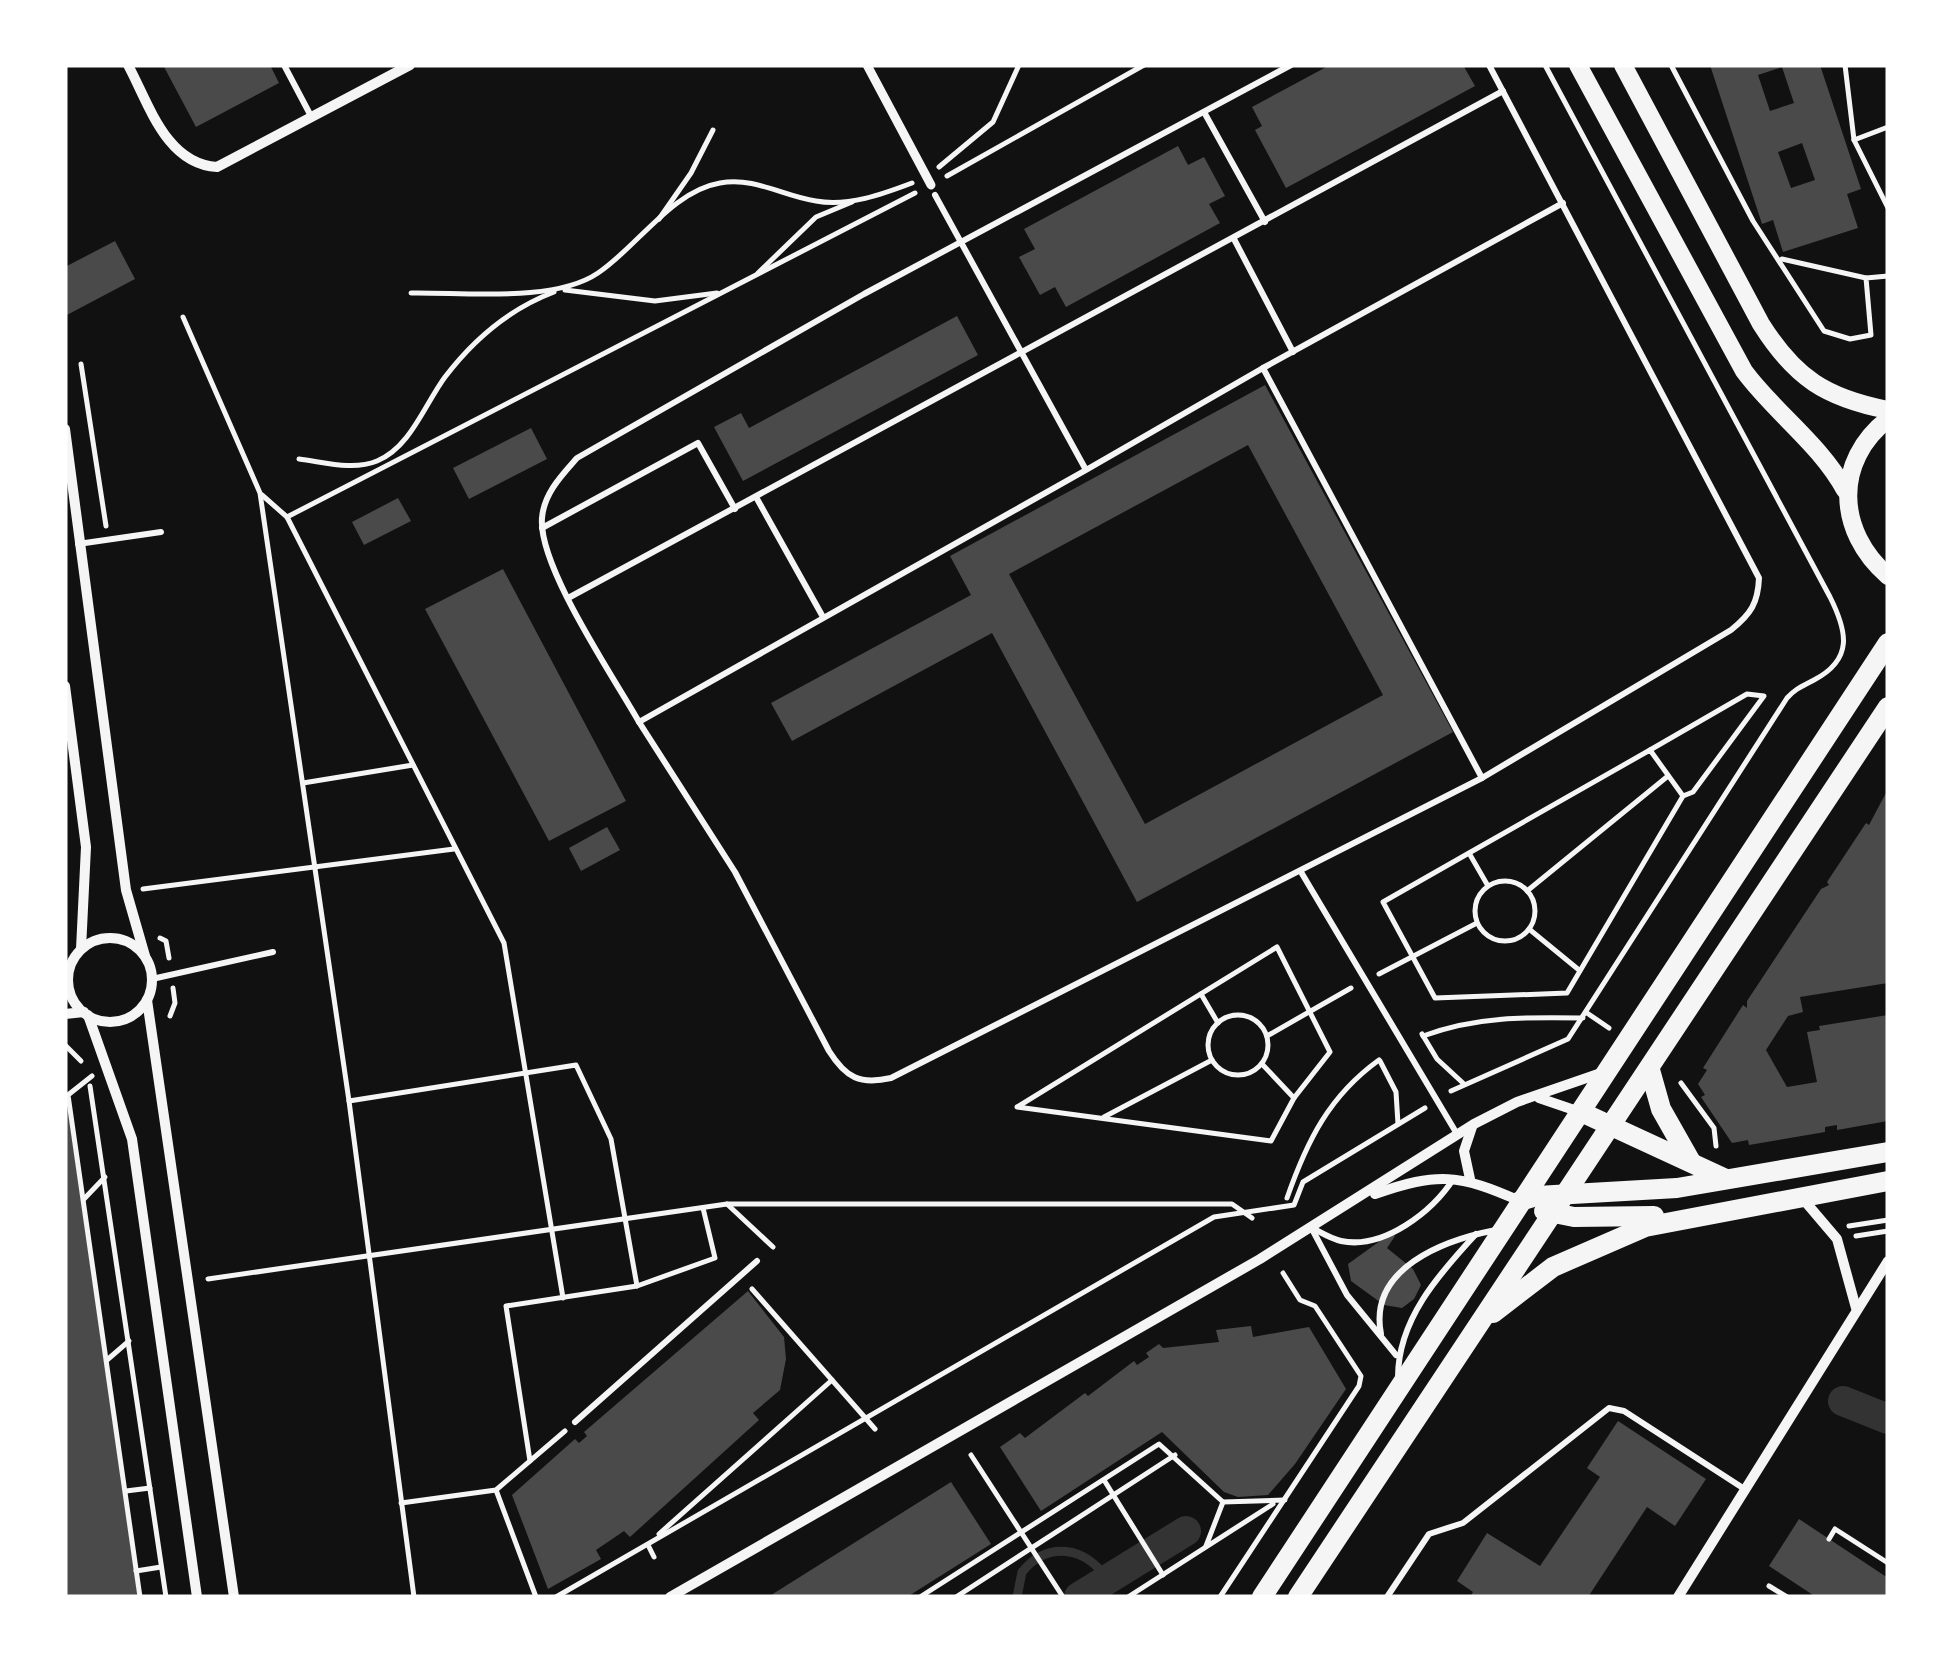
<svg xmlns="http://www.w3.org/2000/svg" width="1953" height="1662" viewBox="0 0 1953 1662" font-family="Arial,sans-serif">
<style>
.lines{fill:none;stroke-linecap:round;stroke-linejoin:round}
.stream{stroke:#333;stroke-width:9}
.canal{stroke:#333;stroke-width:30}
.building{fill:#4a4a4a;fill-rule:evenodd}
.path{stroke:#f5f5f5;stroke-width:5}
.service{stroke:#f5f5f5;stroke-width:6}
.pedestrian{stroke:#f5f5f5;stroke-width:9}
.minor{stroke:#f5f5f5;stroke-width:10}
.secondary{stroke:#f5f5f5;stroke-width:18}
.trunk{stroke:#f5f5f5;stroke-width:20}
</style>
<rect width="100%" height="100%" fill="#111"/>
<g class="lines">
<!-- stream -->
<path class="stream" d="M1017,1597l5,-25c26,-32 64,-25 85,7"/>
<!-- canal -->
<g class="canal">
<polyline points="1843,1401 1888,1419"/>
<polyline points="1079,1597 1186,1531"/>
</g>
</g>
<!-- building -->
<g class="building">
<polygon points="163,65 270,65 279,83 196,127"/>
<polygon points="1330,65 1463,65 1475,86 1286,188 1255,130 1262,126 1252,107"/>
<path d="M1710,65h110l41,124 -14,5 11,34 -75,24 -10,-32 -11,4zM1782,67l12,36 -24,8 -12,-36zM1802,143l13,37 -24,8 -13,-36z"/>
<polygon points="1178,146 1188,165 1204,157 1225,196 1209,204 1220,223 1066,307 1055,287 1040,295 1019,257 1035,249 1024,229"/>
<polygon points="115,241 135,279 65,316 65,267"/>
<polygon points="957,316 978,355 743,481 714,427 741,413 749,428"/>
<path d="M1265,385l188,347 -316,170 -145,-269 -200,108 -21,-38 200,-108 -21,-39zM1248,445l135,250 -238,129 -136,-250z"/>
<polygon points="531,428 547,459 469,499 453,468"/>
<polygon points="398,498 411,521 364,545 352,522"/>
<polygon points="503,569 626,801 549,841 425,609"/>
<polygon points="1888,789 1888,983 1800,997 1803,1012 1788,1016 1766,1050 1787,1087 1817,1082 1807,1032 1820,1030 1819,1026 1888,1015 1888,1121 1837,1130 1837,1125 1825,1127 1825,1132 1749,1145 1748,1140 1732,1143 1701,1097 1705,1095 1698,1084 1707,1070 1703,1068 1743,1005 1747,1008 1747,1001 1821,889 1829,885 1827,882 1866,823 1869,825"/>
<polygon points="607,827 620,850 581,871 569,848"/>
<polygon points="65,1103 67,1103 138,1597 65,1597"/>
<polygon points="1391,1233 1395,1236 1387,1248 1413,1269 1421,1285 1414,1299 1402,1308 1384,1305 1351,1281 1348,1264"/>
<polygon points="748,1291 784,1337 786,1359 780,1390 753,1413 759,1420 630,1537 624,1531 596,1550 601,1559 548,1589 512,1495 575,1439 579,1443 587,1436 584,1432"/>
<polygon points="1251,1326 1253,1337 1309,1327 1346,1389 1295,1464 1268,1495 1238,1497 1224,1492 1162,1432 1041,1511 1000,1447 1020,1433 1025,1438 1085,1393 1088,1396 1134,1361 1137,1365 1149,1357 1146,1353 1159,1344 1163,1348 1219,1342 1216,1330"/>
<polygon points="1618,1421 1706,1479 1675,1526 1647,1507 1588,1597 1470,1597 1473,1592 1457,1581 1487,1533 1540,1566 1600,1477 1587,1468"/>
<polygon points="951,1482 991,1544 907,1597 768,1597"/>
<polygon points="1799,1519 1888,1578 1888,1597 1816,1597 1769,1566"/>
</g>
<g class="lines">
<!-- path -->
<g class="path">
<polyline points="1671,65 1753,221 1824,331 1850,339 1871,335 1866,278 1888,276"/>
<polyline points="1845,65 1854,140 1888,208"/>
<polyline points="1854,140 1888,127"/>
<polyline points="939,167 993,122 1019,65"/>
<polyline points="947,176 1144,65"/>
<polyline points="659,219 691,173 713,130"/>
<polyline points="1782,259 1866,278"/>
<polyline points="758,273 816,217 852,202"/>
<polyline points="565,290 655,301 717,293"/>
<path d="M411,293c53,-1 143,10 187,-20 39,-26 74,-82 122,-90 36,-6 62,13 96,18 32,6 67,-7 96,-18"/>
<polyline points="183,317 260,493 349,1101 414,1597"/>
<polyline points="81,364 106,526"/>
<path d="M299,459c25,3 54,12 78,2 33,-13 48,-57 68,-84 29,-38 64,-68 109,-85"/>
<polyline points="262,495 287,517 504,943 563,1298"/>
<polyline points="287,517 915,193"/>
<polyline points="1650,750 1747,694 1764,696 1693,792 1683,796"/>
<polyline points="303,783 413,765"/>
<polyline points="1469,853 1383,902 1435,998 1567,993 1683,796 1650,750 1469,853 1488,886"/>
<circle cx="1505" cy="911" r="30"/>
<polyline points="143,889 454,849"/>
<polyline points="1527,891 1668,776"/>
<polyline points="1529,929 1579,970"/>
<polyline points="160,938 166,941 169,958"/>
<polygon points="1277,947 1330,1052 1294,1098 1271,1141 1017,1107"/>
<polyline points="1379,974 1477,923"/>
<polyline points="1201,994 1218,1023"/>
<polyline points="1587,1013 1609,1028"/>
<circle cx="1238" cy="1045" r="30"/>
<polyline points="170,1016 175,1003 173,988"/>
<polyline points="1422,1034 1437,1059 1464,1084"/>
<polyline points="1267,1036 1351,988"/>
<path d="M1423,1036c53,-20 105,-19 160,-18"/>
<polyline points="65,1045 81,1061"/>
<polyline points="1380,1061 1396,1092 1398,1124"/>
<polyline points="1262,1064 1294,1098"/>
<polyline points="92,1076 68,1095 140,1597"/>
<polyline points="1681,1083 1714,1128 1716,1146"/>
<polyline points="90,1086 166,1597"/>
<path d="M1451,1091l117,-52 219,-341c9,-10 16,-12 27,-18 40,-21 33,-49 16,-83l-285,-532"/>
<polyline points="349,1101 576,1065 611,1139 637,1286 506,1306 530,1461"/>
<polyline points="1104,1117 1212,1060"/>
<path d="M1287,1198c20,-57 42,-102 92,-138"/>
<polyline points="84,1199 105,1177"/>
<polyline points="727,1204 1232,1204 1252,1218"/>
<polyline points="1849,1226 1888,1220"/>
<polyline points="1856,1236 1888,1231"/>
<polyline points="208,1279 727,1204 773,1247"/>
<polyline points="637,1286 715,1258 703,1208"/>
<polyline points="752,1289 875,1429"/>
<polyline points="107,1360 129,1341"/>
<polyline points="971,1455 1063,1597"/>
<polyline points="1104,1480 1163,1575"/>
<polyline points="496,1490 536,1597"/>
<polyline points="126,1491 150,1488"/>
<polyline points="401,1503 496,1490 565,1431"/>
<polyline points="659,1534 832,1380"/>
<polyline points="1829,1539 1835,1529 1888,1563"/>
<polyline points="648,1545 654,1557"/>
<polyline points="1206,1546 1223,1502"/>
<polyline points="136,1571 161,1567"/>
<polyline points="1769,1586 1787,1597"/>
<polyline points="556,1597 1214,1217 1294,1205 1303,1182 1425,1108"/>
<polyline points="920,1597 1159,1444 1223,1502 1285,1500"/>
<polyline points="956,1597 1175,1455"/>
<polyline points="1128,1597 1273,1504"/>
<polyline points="1220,1597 1359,1386 1361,1376 1315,1306 1300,1300 1283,1273"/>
</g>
<!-- service -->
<g class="service">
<polyline points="284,65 312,118"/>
<polyline points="1204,112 1265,222"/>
<path d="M935,195l151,275 -447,252 96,150 94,179c17,27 31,34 62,27l591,-300 -219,-410 -177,102"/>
<polyline points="1234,239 1293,352"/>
<polyline points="1263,368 1563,203"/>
<polyline points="756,497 823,617"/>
<polyline points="542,528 698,443 735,509"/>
<polyline points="78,544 161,532"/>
<polyline points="570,597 1503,91"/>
<path d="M639,722c-26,-46 -101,-156 -97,-204 2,-25 20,-43 35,-60l287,-164 427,-229"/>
<path d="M1482,778l249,-148c20,-16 27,-27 28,-52l-270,-513"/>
<polyline points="1301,872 1457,1134"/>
<polyline points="152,979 273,952"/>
<path d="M1312,1228c8,4 19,11 29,13 43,9 92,-30 113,-63"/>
<polyline points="1312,1229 1347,1295 1396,1355"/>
<path d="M1381,1334c-13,-66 63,-94 115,-104"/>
<path d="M1398,1377c0,-57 40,-102 78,-143"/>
<polyline points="575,1422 757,1261"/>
<polyline points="1387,1597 1429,1534 1463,1523 1609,1408 1624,1411 1746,1490"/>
</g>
<!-- pedestrian -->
<polyline class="pedestrian" points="867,65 931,185"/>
<!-- minor -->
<g class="minor">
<path d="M128,65c21,39 38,99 89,102l193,-102"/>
<polyline points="65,429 126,890 145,956"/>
<polyline points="65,686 86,847 81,949"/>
<circle cx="110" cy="980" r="42"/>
<polyline points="147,1000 234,1597"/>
<polyline points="65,1014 84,1012"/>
<polyline points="88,1015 132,1139 197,1597"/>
<polyline points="1539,1098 1580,1112"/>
<polyline points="1470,1179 1464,1151 1472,1127"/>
<path d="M1375,1194c63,-22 84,-20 145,7"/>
<polyline points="1803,1199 1837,1239 1856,1308"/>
<polyline points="670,1597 1260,1259 1474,1124 1517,1102 1601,1073"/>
<polyline points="1678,1597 1888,1261"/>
</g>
<!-- secondary -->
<g class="secondary">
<path d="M1578,65l166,306c31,42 76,73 101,119"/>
<path d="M1623,65l138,259c34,54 65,74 127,86"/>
<path d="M1888,419c-54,42 -52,112 0,157"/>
</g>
<!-- trunk -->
<g class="trunk">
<polyline points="1650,1070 1661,1109 1691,1162"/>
<polyline points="1581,1112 1726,1179"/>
<polyline points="1520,1201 1537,1196 1677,1188 1888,1152"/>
<polyline points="1544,1211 1574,1217 1654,1216"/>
<polyline points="1493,1313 1553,1267 1645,1227 1888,1181"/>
<polyline points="1262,1597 1888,643"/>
<polyline points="1298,1597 1888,707"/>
</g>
</g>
<!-- border -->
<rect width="1953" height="1662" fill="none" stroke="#ffffff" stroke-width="135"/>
</svg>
